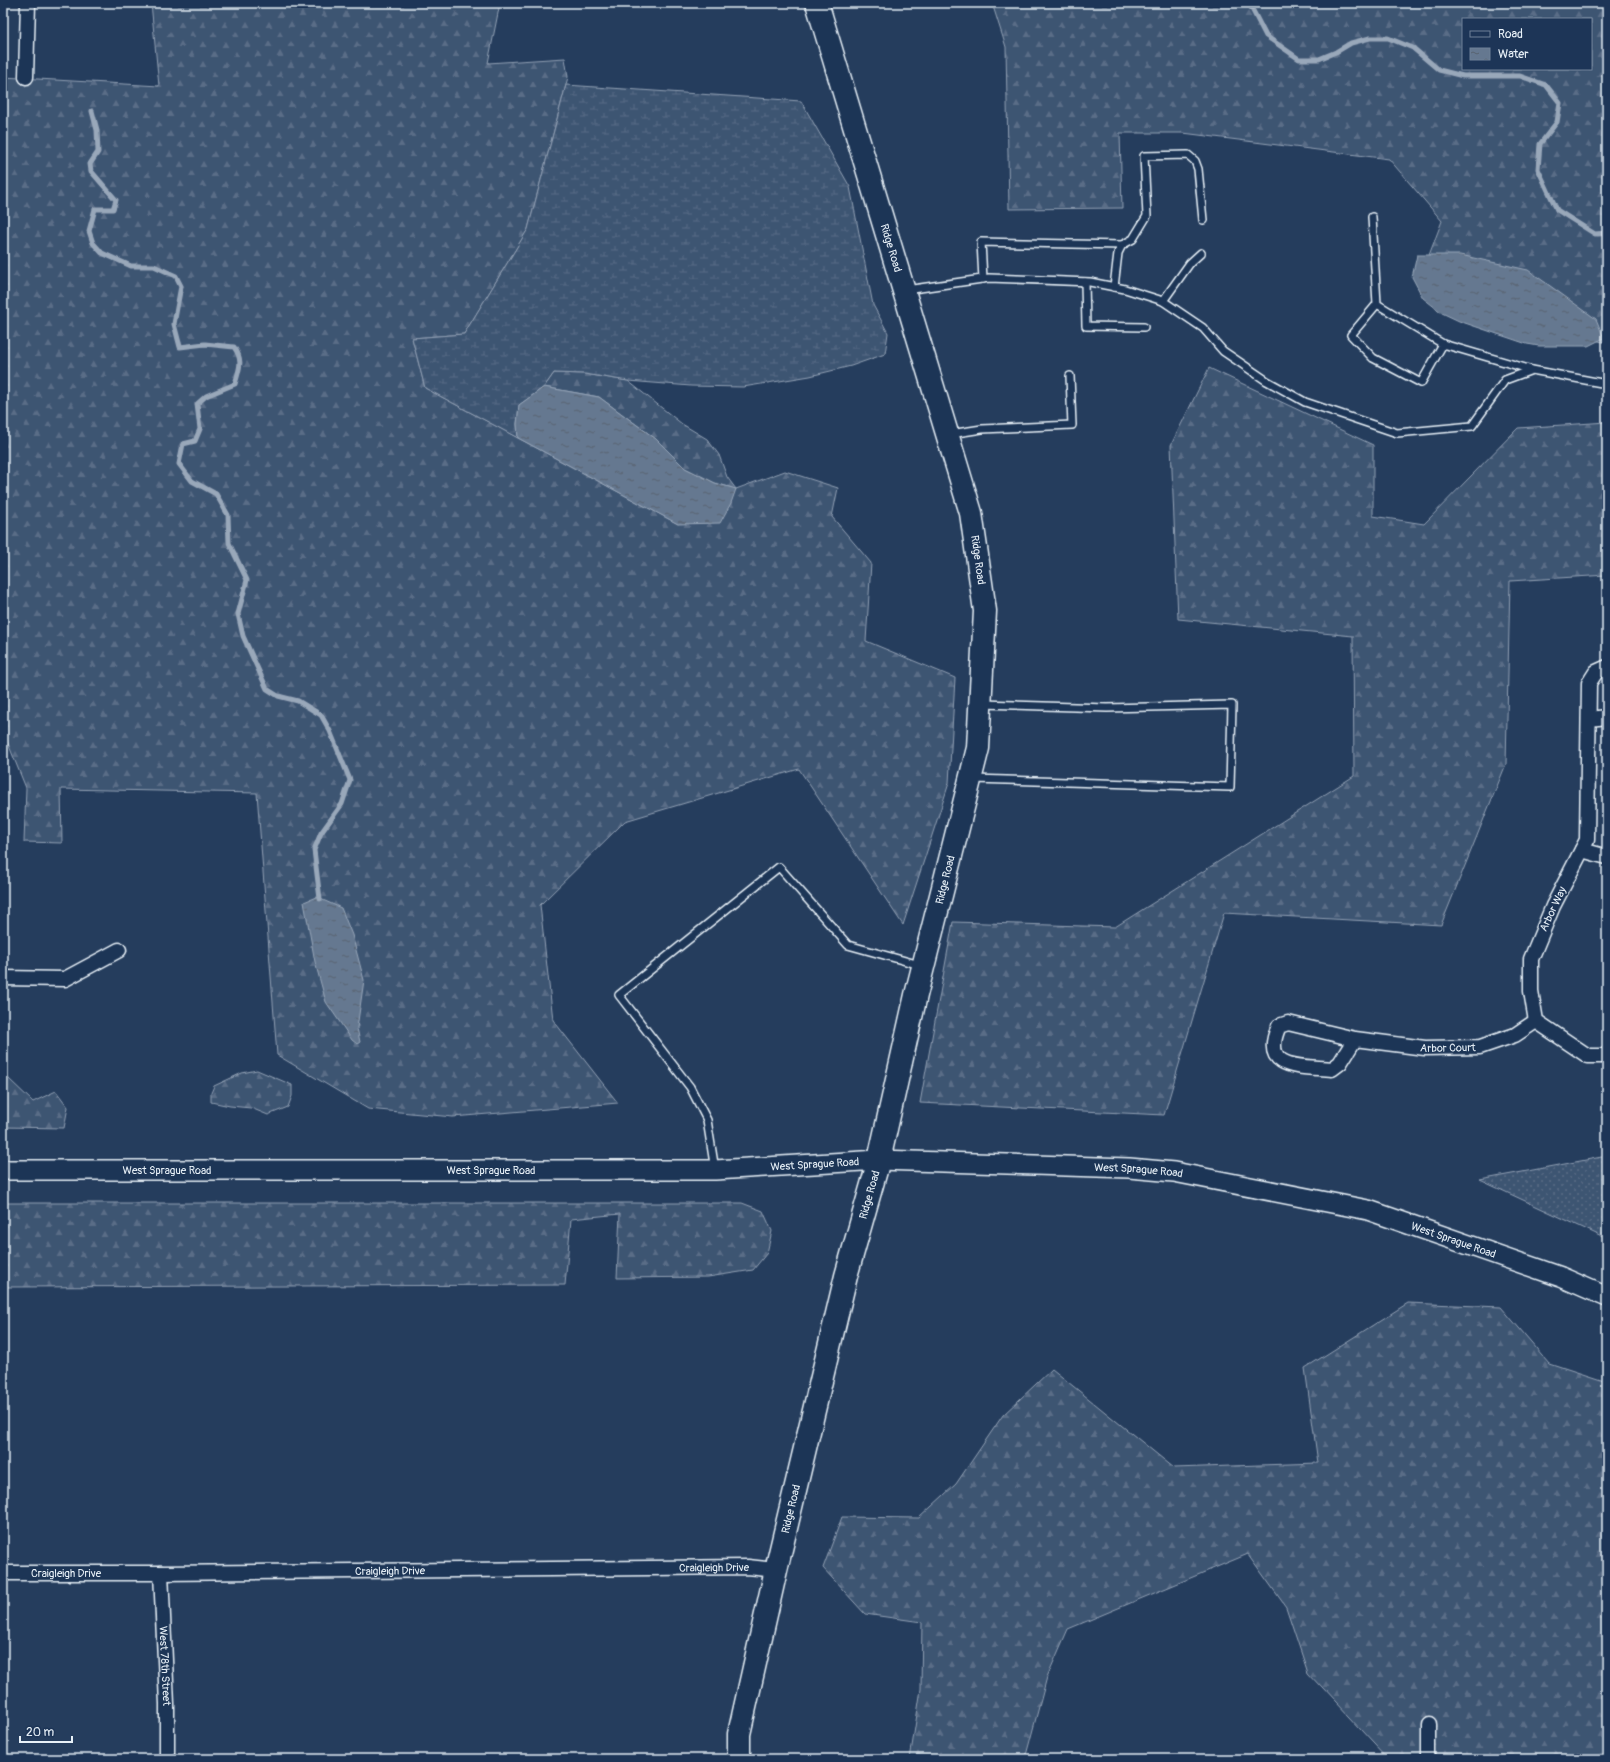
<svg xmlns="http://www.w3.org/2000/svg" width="1610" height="1762" viewBox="0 0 1610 1762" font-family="Pangolin,sans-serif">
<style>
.grass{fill:url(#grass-dots);stroke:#93a2b5}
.forest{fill:url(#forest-firs);stroke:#93a2b5;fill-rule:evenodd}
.wetland{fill:url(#wetland-marsh);stroke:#93a2b5}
.water{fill:url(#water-ripples);stroke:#99a8ba}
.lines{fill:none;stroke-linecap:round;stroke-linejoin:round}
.stream{stroke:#99a8ba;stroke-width:5}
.lane-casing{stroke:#e8f1f8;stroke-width:10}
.street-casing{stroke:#e8f1f8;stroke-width:17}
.secondary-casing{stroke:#e8f1f8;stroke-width:22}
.primary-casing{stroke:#e8f1f8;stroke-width:25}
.lane{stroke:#1d3557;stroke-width:7}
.street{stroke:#1d3557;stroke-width:14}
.secondary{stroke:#1d3557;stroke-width:19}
.primary{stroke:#1d3557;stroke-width:22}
.labels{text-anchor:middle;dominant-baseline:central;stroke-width:3.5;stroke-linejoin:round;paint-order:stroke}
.street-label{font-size:11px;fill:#e8f1f8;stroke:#1d3557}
</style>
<defs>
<pattern id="grass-dots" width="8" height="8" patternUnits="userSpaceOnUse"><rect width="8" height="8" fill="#3e5472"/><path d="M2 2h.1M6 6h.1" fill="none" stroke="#5a6d87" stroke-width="1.8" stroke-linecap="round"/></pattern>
<pattern id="forest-firs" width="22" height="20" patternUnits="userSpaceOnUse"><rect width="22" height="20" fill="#3e5472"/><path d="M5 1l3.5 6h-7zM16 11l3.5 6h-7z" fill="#5a6d87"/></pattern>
<pattern id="wetland-marsh" width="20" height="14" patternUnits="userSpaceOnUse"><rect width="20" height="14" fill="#3e5472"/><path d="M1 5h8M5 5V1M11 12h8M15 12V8" fill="none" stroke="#5a6d87"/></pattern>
<pattern id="water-ripples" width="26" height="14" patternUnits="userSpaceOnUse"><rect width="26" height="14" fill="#657890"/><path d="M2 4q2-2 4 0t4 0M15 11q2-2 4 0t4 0" fill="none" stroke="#576270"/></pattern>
</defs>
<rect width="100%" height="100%" fill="#253d5d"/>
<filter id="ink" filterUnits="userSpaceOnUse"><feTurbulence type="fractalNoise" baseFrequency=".025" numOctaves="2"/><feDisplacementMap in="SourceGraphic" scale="8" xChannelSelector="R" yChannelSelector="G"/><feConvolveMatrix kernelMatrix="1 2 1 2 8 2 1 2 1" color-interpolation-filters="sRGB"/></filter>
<g filter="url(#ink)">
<!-- grass -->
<polygon class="grass" points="1607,1156 1607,1239 1480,1180"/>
<!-- forest -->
<g class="forest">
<polygon points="151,3 500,3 488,63 565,58 568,77 528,229 464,334 412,338 425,388 678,524 736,489 715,483 685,468 656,439 599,397 544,387 554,373 585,374 628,381 682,424 707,439 719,455 727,477 736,489 785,471 838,488 832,517 871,563 866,641 955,678 949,783 903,925 799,769 625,821 540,905 553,1020 618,1103 453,1117 368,1109 277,1055 257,793 61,789 62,843 24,842 26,788 3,731 3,77 159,86"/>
<path d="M992,3h615v340l-157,-37 -27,-35 19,-50 -53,-62 -206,-26h-63l2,75 -113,1 -3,-162zM1463,19h128v50h-128z"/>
<polygon points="1209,368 1373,445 1373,516 1424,524 1518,428 1607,422 1607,575 1510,581 1506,764 1441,925 1224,913 1164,1115 920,1103 953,922 1115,927 1354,776 1353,636 1178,619 1171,445"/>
<polygon points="257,1070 292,1085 292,1096 288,1107 268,1115 251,1108 230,1106 211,1102 211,1093 214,1086 242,1073"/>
<polygon points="3,1078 8,1078 33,1102 56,1091 68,1107 64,1128 3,1127"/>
<polygon points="3,1203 742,1203 763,1211 772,1231 767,1253 753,1270 708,1277 617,1278 620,1214 571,1219 565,1285 3,1287"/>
<polygon points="1408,1303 1501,1307 1549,1363 1607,1382 1607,1759 1469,1759 1466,1755 1388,1759 1308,1673 1286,1607 1248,1554 1068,1629 1047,1677 1025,1759 910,1759 921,1689 922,1622 865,1614 823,1568 842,1517 919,1518 956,1484 1003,1415 1052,1369 1174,1468 1318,1463 1305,1368"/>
</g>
<!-- wetland -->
<polygon class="wetland" points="566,85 801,101 850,187 873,305 888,333 885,354 851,366 810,376 743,387 691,386 628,381 585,374 554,373 544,387 519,405 517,424 518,438 425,388 412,338 464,334 528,229"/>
<!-- water -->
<g class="water">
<polygon points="1417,255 1460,255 1528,270 1596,319 1604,338 1588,346 1539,346 1527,344 1459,321 1442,313 1423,298 1412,277"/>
<polygon points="544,387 599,397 656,439 685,468 715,483 736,489 731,503 720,523 678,524 518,438 517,424 519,405"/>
<polygon points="316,897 341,908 352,935 364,980 357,1028 360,1042 357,1044 352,1040 326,1002 315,962 304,902"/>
</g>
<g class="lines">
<!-- stream -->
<g class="stream">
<polyline points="1249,3 1266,36 1299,59 1319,59 1336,52 1351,43 1370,38 1388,38 1413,48 1439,70 1463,76 1520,76 1546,85 1560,103 1557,122 1540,144 1538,169 1557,210 1595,234 1607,233"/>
<path d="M92,111l5,19 1,22 -8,12 1,7 25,29 -3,9h-18l-6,22 4,12 9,10 29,13h23l22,10 5,10 -7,38 6,23 25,-3 29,3c10,14 5,22 1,37l-29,12 -9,8 3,25 -5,12 -12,3 -4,20 13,17 24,13 12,21 1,28 18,37 -9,34 5,22 24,53 11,7 20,5 23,14 9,16 20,49 -8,24 -21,29 -7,17 6,49"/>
</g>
<defs>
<g id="lane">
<polyline points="1372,217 1377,304 1443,344 1532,370"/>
<polyline points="983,279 981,242 1122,245"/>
<polyline points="1085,282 1086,326 1144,327"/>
<polyline points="1114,287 1118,253 1122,245 1133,239 1147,216 1144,156 1188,155 1195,161 1198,169 1203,220"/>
<polyline points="906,290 989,278 1090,282 1125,289 1163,301 1203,328 1223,351 1267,381 1305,402 1397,433 1472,426 1505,380 1532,370 1607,384"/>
<polyline points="1163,301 1190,263 1201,253"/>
<polyline points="1377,304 1351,335 1373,358 1421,383 1443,344"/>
<polyline points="950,434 982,429 1072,425 1070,376"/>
<polyline points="973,779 1230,787 1232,705 1107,708 982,704"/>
<polyline points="715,1170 707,1120 690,1087 619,995 779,867 848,945 920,965"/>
</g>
<g id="street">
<polyline points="26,77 28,3"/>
<polyline points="1607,667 1596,672 1589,683 1587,840 1553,906 1531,959 1531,991 1536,1021 1588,1056 1607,1056"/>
<polyline points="1589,719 1607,717"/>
<polyline points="1582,850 1607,857"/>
<polyline points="3,978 65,979 119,950"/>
<path id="s1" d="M1355,1039l-15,24 -8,6c-31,-3 -73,2 -53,-43l9,-3 67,16 70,9 55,-1 35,-12 21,-14"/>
<path id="s2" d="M3,1573h158l587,-6 28,3"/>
<path id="s3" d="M161,1573l6,131v55"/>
<polyline points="1429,1724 1429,1759"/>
</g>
<g id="secondary">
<path id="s4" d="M3,1170h712l164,-10 250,8 45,4 194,38 193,67 46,20"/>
</g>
<g id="primary">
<path id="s5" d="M739,1759v-25l37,-164 70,-294 33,-116 37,-165 62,-247 7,-137 -14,-98 -154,-510"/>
</g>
</defs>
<!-- lane casing -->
<use href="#lane" class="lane-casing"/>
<!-- street casing -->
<use href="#street" class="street-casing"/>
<!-- secondary casing -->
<use href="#secondary" class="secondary-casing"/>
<!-- primary casing -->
<use href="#primary" class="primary-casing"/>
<!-- lane -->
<use href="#lane" class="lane"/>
<!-- street -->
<use href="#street" class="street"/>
<!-- secondary -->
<use href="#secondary" class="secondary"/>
<!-- primary -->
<use href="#primary" class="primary"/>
</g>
</g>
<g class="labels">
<!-- street labels -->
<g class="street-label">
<text transform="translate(891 248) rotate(73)">Ridge Road</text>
<text transform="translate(978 560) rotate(82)">Ridge Road</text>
<text stroke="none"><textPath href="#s5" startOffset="904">Ridge Road</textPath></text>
<text transform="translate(1553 909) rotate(-65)">Arbor Way</text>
<text stroke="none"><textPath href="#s1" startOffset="300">Arbor Court</textPath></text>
<text stroke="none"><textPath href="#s4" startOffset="812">West Sprague Road</textPath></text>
<text stroke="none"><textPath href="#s4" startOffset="164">West Sprague Road</textPath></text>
<text stroke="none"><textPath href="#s4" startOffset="488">West Sprague Road</textPath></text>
<text stroke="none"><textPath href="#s4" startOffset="1136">West Sprague Road</textPath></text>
<text stroke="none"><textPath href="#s5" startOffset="580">Ridge Road</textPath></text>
<text stroke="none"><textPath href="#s4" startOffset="1460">West Sprague Road</textPath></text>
<text stroke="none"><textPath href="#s5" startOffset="256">Ridge Road</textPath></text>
<text stroke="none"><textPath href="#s2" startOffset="711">Craigleigh Drive</textPath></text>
<text stroke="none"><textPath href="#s2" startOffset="387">Craigleigh Drive</textPath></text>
<text stroke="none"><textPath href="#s2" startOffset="63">Craigleigh Drive</textPath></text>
<text stroke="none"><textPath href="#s3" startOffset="93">West 78th Street</textPath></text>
</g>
</g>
<!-- margin -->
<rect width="1610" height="1762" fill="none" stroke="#1d3557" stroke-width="16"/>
<rect x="8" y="8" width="1594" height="1746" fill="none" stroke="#e8f1f8" stroke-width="1.5" filter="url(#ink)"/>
<!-- legend -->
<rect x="1462" y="18" width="130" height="52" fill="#1d3557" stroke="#6e8097"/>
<rect x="1470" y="31" width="20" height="6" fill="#1d3557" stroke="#6e8097"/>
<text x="1498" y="38" font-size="12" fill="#e8f1f8">Road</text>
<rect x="1470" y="48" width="20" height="12" fill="url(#water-ripples)" stroke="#6e8097"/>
<text x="1498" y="58" font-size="12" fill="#e8f1f8">Water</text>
<!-- scale -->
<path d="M20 1736v6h52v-6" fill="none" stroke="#e8f1f8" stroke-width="2"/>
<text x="26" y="1736" font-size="12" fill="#e8f1f8" stroke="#1d3557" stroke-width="3" paint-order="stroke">20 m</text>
</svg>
